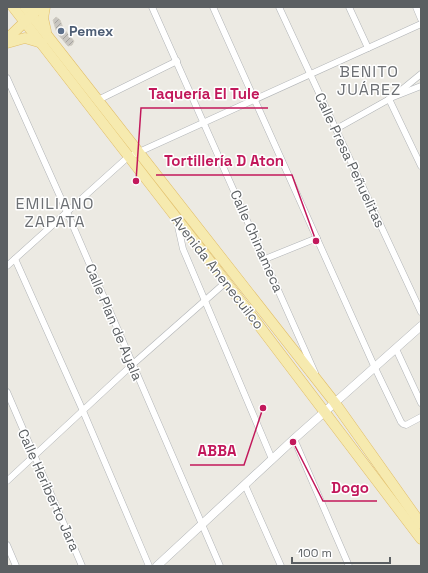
<svg xmlns="http://www.w3.org/2000/svg" width="428" height="573" viewBox="0 0 428 573" font-family="'Space Grotesk',sans-serif">
<style>
.building{fill:url(#building-hatch);stroke:#d0ccc2}
.lines{fill:none;stroke-linecap:round;stroke-linejoin:round}
.minor-casing{stroke:#b1b4b7;stroke-width:7}
.tertiary-casing{stroke:#b1b4b7;stroke-width:9}
.primary-casing{stroke:#e2be67;stroke-width:11}
.minor{stroke:#fff;stroke-width:6}
.tertiary{stroke:#fff;stroke-width:8}
.primary{stroke:#f6eaaf;stroke-width:10}
.service-dot{fill:#5c6f8a;stroke:#fff;stroke-width:1.5}
.labels{text-anchor:middle;dominant-baseline:central;stroke-width:3;stroke-linejoin:round;paint-order:stroke}
.service-label{font-size:14px;font-weight:bold;fill:#4e5e75;stroke:#fff;text-anchor:start}
.street-label{font-size:14px;fill:#5b5f62;stroke:#fff}
.quarter-label{font-size:16px;letter-spacing:1px;fill:#6d7074;stroke:#fff}
.leader{fill:none;stroke:#c2185b;stroke-width:1.5}
.callout-dot{fill:#c2185b;stroke:#fff;stroke-width:1.5}
.callout-label{font-size:15px;text-anchor:middle;font-weight:bold;fill:#c2185b;stroke:#fff;stroke-width:3;stroke-linejoin:round;paint-order:stroke}
</style>
<defs>
<pattern id="building-hatch" width="6" height="6" patternUnits="userSpaceOnUse"><rect width="6" height="6" fill="#c8c5c0"/><path d="M-1 1l2-2M0 6l6-6M5 7l2-2" fill="none" stroke="#a5a39f"/></pattern>
</defs>
<rect width="100%" height="100%" fill="#eceae3"/>
<!-- building -->
<polygon class="building" points="56,17 60,20 63,28 74,41 72,45 68,46 57,33 53,20"/>
<g class="lines">
<defs>
<g id="minor">
<polyline points="152,7 315,373"/>
<polyline points="213,7 375,368 401,422 403,424 406,425 421,417"/>
<polyline points="279,7 421,312"/>
<polyline points="349,7 368,48"/>
<polyline points="416,7 421,19"/>
<polyline points="7,78 67,212 220,566"/>
<polyline points="399,92 421,74"/>
<polyline points="389,99 421,166"/>
<polyline points="98,100 177,61"/>
<polyline points="336,129 393,97 421,86"/>
<polyline points="177,222 183,249 272,459"/>
<polyline points="15,259 83,411 149,566"/>
<polyline points="265,259 317,238"/>
<polyline points="7,266 128,157 421,24"/>
<polyline points="396,349 421,403"/>
<polyline points="7,392 82,566"/>
<polyline points="294,439 349,566"/>
<polyline points="7,481 133,364 226,282"/>
<polyline points="245,485 281,566"/>
<polyline points="7,545 16,566"/>
</g>
<polyline id="tertiary" points="157,566 294,439 421,326"/>
<g id="primary">
<polyline points="13,7 226,282 421,539"/>
<polyline points="25,7 335,403 421,524"/>
<polyline points="45,7 43,18 46,31"/>
<polyline points="7,39 40,7"/>
<polyline points="7,43 25,38 42,43"/>
</g>
</defs>
<!-- minor casing -->
<use href="#minor" class="minor-casing"/>
<!-- tertiary casing -->
<use href="#tertiary" class="tertiary-casing"/>
<!-- primary casing -->
<use href="#primary" class="primary-casing"/>
<!-- minor -->
<use href="#minor" class="minor"/>
<!-- tertiary -->
<use href="#tertiary" class="tertiary"/>
<!-- primary -->
<use href="#primary" class="primary"/>
</g>
<!-- markers -->
<circle class="service-dot" cx="61" cy="31" r="4"/>
<g class="labels">
<!-- service labels -->
<g class="service-label">
<text x="69" y="31">Pemex</text>
</g>
<!-- street labels -->
<g class="street-label">
<text transform="translate(350 160) rotate(65)">Calle Presa Peñuelitas</text>
<text transform="translate(257 241) rotate(66)">Calle Chinameca</text>
<text transform="translate(218 272) rotate(52)">Avenida Anenecuilco</text>
<text transform="translate(114 322) rotate(67)">Calle Plan de Ayala</text>
<text transform="translate(49 490) rotate(66)">Calle Heriberto Jara</text>
</g>
<!-- quarter labels -->
<g class="quarter-label">
<text x="369" y="71">BENITO<tspan x="369" dy="18">JUÁREZ</tspan></text>
<text x="55" y="203">EMILIANO<tspan x="55" dy="18">ZAPATA</tspan></text>
</g>
</g>
<!-- callouts -->
<path class="leader" d="M136 181L141 108H268M316 241L292 175H156M263 408L244 465H190M293 442L323 501H377"/>
<g class="callout-dot">
<circle cx="136" cy="181" r="4"/>
<circle cx="316" cy="241" r="4"/>
<circle cx="263" cy="408" r="4"/>
<circle cx="293" cy="442" r="4"/>
</g>
<g class="callout-label">
<text x="204" y="99">Taquería El Tule</text>
<text x="224" y="166">Tortillería D Aton</text>
<text x="217" y="456">ABBA</text>
<text x="350" y="493">Dogo</text>
</g>
<!-- border -->
<rect width="428" height="573" fill="none" stroke="#5b5f62" stroke-width="16"/>
<!-- scale -->
<path d="M292 557v6h98v-6" fill="none" stroke="#5b5f62" stroke-width="2"/>
<text x="298" y="557" font-size="12" fill="#5b5f62" stroke="#ffffff" stroke-width="3" paint-order="stroke">100 m</text>
</svg>
